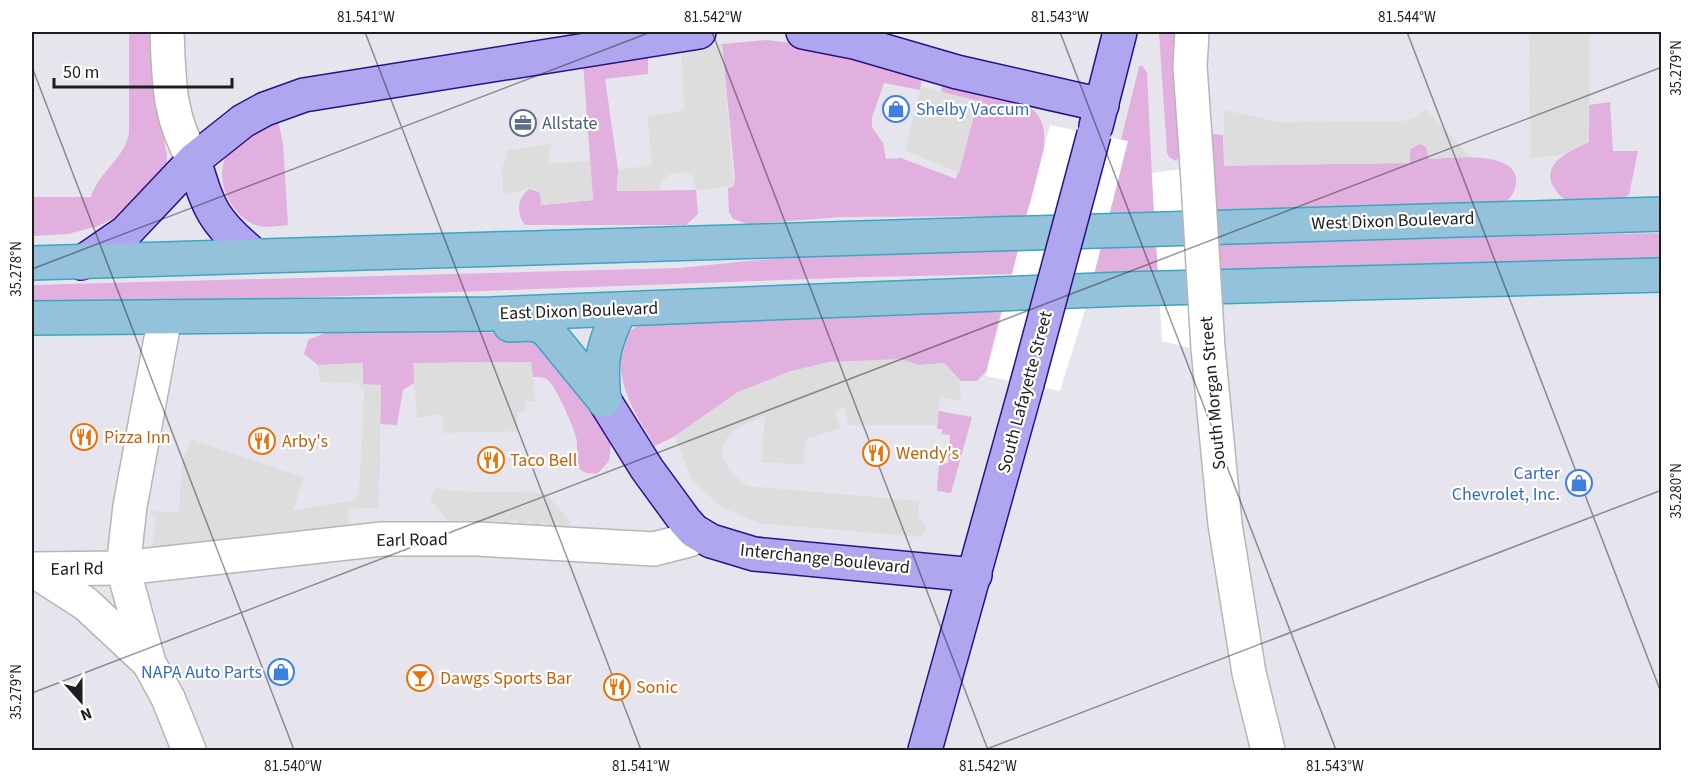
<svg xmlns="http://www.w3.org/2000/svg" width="1693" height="782" viewBox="0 0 1693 782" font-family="'Source Sans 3',sans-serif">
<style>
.grass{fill:#e1b0de}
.parking{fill:#ddd}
.pier{fill:#fff}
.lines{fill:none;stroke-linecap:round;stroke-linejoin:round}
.minor-casing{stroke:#b6b6b6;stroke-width:36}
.major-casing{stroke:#2b1284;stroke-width:36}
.highway-casing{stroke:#3aa6c2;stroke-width:36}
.minor{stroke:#fff;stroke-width:33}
.major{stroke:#afa6f0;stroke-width:33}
.highway{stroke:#95c2db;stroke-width:33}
.minor-bridge-casing{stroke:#b6b6b6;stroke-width:36;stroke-linecap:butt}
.major-bridge-casing{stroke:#2b1284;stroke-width:36;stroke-linecap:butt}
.minor-bridge{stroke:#fff;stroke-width:33}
.major-bridge{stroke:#afa6f0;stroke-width:33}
.ticks{fill:none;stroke:#1d1d1d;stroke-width:1.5;stroke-opacity:0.45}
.labels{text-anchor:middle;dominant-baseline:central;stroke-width:4.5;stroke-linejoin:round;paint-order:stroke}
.shop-label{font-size:18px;fill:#366cbe;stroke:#fff;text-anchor:end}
.service-label{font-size:18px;fill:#4e5e75;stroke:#fff;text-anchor:start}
.street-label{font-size:18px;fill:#1d1d1d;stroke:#fff}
.food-label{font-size:18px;fill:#c56008;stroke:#fff;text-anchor:start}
.neatline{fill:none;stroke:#1d1d1d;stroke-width:2}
.ticks-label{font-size:15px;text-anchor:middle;fill:#1d1d1d}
</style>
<rect width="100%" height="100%" fill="#e6e4ed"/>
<!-- grass -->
<g class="grass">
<path d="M129,32h27l3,82 8,41v14l-27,36 -42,21 -30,8 -36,2v-39h59c8,-26 33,-37 38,-64z"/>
<polygon points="1159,32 1179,32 1181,154 1176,161 1170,158 1167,153"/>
<path d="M768,40l58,8 96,29 -2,13 -36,-7 -12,34v10l11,16 3,16 15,-1 55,21 22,-78 -36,-9 -1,-4 2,-3 82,15 -1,5c40,14 10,81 2,111l-184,1 -94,7 -15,-5 -4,-7 -1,-24 6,-2 1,-9 -13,-133z"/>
<path d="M648,52v22l-43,5 13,91 -1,21 79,-1 2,24 -12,11h-161c-9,-11 -8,-28 5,-36l10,4 2,12 51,-5 -10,-137z"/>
<polygon points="1142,65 1147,73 1154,219 1108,219 1123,159 1117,156 1139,67"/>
<path d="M1610,102l3,49h25l-9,44 -9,4h-56c-32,-29 -1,-46 25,-57v-37z"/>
<path d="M277,116l6,27 5,82c-12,1 -26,4 -37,-2 -25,-13 -39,-52 -20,-75 11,-13 32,-22 46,-32z"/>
<path d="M1215,134l8,1 1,30 186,-2v-14l9,-5 7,2 3,13c21,-1 92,-10 87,25 -2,11 -7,16 -16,21l-287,8 -4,-77z"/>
<polygon points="1662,233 1661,261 864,277 289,298 32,303 32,285 679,268 851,251"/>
<path d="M1003,305l-17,66 -9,10h-16l-17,-18 -25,2 -20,-6 -161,33 -63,44 -20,10c-22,-36 -45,-69 -29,-113l21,-12z"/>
<path d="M350,327l177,7 38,35 46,75 -2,17 -11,12c-29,5 -18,-22 -22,-36 -3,-12 -18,-45 -26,-55 -4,-5 -10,-5 -17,-5l-2,-15 -117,1v20l-11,7 -6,35 -17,-1 1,-38 -18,-2 -1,-21 -44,2 -14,-11 4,-14 27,-11z"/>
<polygon points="939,411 972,417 951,493 937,491 939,463 948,463 950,435 942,434 942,429 937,429"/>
</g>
<!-- parking -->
<g class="parking">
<polygon points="1529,32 1590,32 1589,142 1561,155 1530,158"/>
<polygon points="722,44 734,186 696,190 693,176 684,172 671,174 662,180 659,190 617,191 618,170 652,165 647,116 680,112 684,108 681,48"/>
<polygon points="921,87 978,101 959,173 905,150"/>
<polygon points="1426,109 1470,157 1429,159 1426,146 1419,144 1410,149 1410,163 1224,166 1224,110 1278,122 1404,121 1416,117"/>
<polygon points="552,144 547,164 590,161 593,200 541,205 540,193 533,188 503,195 502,169 508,150"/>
<polygon points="899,359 920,365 944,363 959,380 961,400 940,398 937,425 848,425 846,409 841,407 835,413 841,428 806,439 803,465 761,462 765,415 734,430 726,439 721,454 729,470 747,486 919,501 919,517 927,530 921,537 759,523 721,507 692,480 675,436 738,392 791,371 829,362"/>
<polygon points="531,362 536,402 525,400 526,411 517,413 518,431 443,433 443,418 440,414 417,418 413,363"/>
<polygon points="363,363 363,384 381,385 379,508 348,509 349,528 151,551 156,518 149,511 179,512 182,462 191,439 304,478 293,510 354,500 359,493 364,392 357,383 320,382 318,365"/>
<polygon points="436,487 450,491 545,493 571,522 563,529 557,522 550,528 543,521 535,528 529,521 522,527 515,520 508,527 501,520 494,526 487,520 480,526 474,519 467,525 460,518 453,525 430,500"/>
</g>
<!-- pier -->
<g class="pier">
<polygon points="1050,125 1128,141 1085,310 1060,391 986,376"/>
<polygon points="1211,165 1220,348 1190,348 1162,341 1152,173"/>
</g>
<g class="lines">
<defs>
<g id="minor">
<path d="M167,32c2,48 1,85 27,128"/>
<polyline points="1192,32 1190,66 1197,166"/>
<polyline points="165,317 130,506 123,568 149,663 168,698 189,750"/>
<polyline points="1208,348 1225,524 1249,673 1268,750"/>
<polyline points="32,569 123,568 382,539 477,539 654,549 689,540 699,534"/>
<polyline points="33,570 86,604 146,660"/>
</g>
<g id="major">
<polyline points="803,32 854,42 957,72 1102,105"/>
<polyline points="1096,126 1120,32"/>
<path d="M194,160c15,50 19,61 60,95"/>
<polyline points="81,263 126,232 194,160 243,121 265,109 304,95 699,32"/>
<polyline points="604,400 647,469 685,521 694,531 711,541 754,554 975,575"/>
<polyline points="925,750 1027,384"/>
</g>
<g id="highway">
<polyline points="32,263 1662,214"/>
<polyline points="32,318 492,314 1125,289 1662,275"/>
<polyline points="510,325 532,324 545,328 604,400"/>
<path d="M604,400c-4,-40 -2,-53 16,-90"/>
</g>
</defs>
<!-- minor casing -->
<use href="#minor" class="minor-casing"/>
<!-- major casing -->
<use href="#major" class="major-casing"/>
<!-- highway casing -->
<use href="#highway" class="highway-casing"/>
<!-- minor -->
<use href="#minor" class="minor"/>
<!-- major -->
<use href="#major" class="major"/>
<!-- highway -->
<use href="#highway" class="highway"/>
<defs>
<polyline id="minor-bridge" points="1197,166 1208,348"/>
<polyline id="major-bridge" points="1027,384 1094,134"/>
</defs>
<!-- minor-bridge casing -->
<use href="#minor-bridge" class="minor-bridge-casing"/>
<!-- major-bridge casing -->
<use href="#major-bridge" class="major-bridge-casing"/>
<!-- minor-bridge -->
<use href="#minor-bridge" class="minor-bridge"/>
<!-- major-bridge -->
<use href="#major-bridge" class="major-bridge"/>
</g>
<!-- ticks -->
<path class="ticks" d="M365,32l276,718M712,32l276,718M1060,32l276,718M1407,32l255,663M32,67l262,683M32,269l619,-237M32,693l1630,-626M984,750l678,-260"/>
<!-- icons -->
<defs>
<symbol id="shop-ring" viewBox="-11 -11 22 22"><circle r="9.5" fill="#fff" stroke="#3f7fe0" stroke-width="1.5"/><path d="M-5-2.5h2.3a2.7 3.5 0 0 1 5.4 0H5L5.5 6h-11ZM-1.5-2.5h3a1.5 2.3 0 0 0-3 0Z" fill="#3f7fe0"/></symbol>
<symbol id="office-ring" viewBox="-11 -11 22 22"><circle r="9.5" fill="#fff" stroke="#5c6f8a" stroke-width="1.5"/><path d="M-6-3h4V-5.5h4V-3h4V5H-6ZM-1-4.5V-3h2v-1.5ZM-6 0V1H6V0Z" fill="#5c6f8a"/></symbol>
<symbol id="restaurant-ring" viewBox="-11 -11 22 22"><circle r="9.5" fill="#fff" stroke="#e8710a" stroke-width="1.5"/><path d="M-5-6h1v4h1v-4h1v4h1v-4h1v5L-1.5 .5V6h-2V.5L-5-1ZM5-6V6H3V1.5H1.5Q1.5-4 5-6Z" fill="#e8710a"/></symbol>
<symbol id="bar-ring" viewBox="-11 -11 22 22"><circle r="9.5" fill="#fff" stroke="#e8710a" stroke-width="1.5"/><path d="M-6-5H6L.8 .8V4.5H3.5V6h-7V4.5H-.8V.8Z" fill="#e8710a"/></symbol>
</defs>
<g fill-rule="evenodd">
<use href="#shop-ring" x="881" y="94" width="30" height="30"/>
<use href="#office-ring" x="508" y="108" width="30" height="30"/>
<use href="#restaurant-ring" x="69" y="422" width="30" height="30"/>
<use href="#restaurant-ring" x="247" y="426" width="30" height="30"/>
<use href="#restaurant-ring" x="861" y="438" width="30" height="30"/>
<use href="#restaurant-ring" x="476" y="445" width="30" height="30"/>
<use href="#shop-ring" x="1564" y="468" width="30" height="30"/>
<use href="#shop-ring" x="266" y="657" width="30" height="30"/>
<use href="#bar-ring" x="405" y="663" width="30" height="30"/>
<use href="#restaurant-ring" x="602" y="672" width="30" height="30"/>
</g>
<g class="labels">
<!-- shop labels -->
<g class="shop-label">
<text x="916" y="109" text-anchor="start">Shelby Vaccum</text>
<text x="1560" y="473">Carter<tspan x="1560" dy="21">Chevrolet, Inc.</tspan></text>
<text x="262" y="672">NAPA Auto Parts</text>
</g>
<!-- service labels -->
<g class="service-label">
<text x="542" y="123">Allstate</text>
</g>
<!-- street labels -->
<g class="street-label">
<text transform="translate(1393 221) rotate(-2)">West Dixon Boulevard</text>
<text transform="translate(579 311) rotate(-2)">East Dixon Boulevard</text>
<text transform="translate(1025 392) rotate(-75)">South Lafayette Street</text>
<text transform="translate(1213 393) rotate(-95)">South Morgan Street</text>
<text transform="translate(412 540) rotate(-1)">Earl Road</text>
<text transform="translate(825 559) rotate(6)">Interchange Boulevard</text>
<text transform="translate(77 569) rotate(-1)">Earl Rd</text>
</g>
<!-- food labels -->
<g class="food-label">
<text x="104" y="437">Pizza Inn</text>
<text x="282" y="441">Arby's</text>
<text x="896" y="453">Wendy's</text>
<text x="510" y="460">Taco Bell</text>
<text x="440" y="678">Dawgs Sports Bar</text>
<text x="636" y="687">Sonic</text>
</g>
</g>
<!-- border -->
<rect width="1693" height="782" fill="none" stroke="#ffffff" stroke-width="66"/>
<!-- north arrow -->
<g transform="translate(81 701) rotate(159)" stroke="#ffffff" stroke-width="4.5" paint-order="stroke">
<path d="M0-4.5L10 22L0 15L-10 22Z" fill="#1d1d1d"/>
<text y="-9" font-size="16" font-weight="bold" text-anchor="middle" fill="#1d1d1d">N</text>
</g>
<!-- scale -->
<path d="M54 78v9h178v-9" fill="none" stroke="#1d1d1d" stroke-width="3"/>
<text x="63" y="78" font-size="18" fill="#1d1d1d" stroke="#ffffff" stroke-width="4.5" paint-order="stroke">50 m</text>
<rect x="33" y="33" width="1627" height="716" class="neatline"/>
<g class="ticks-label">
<text x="366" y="22">81.541°W</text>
<text x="713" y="22">81.542°W</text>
<text x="1060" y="22">81.543°W</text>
<text x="1407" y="22">81.544°W</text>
<text transform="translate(1676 68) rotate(-90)" y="5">35.279°N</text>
<text transform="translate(16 269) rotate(-90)" y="5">35.278°N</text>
<text transform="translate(1676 491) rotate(-90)" y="5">35.280°N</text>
<text transform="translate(16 692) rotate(-90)" y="5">35.279°N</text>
<text x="293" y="771">81.540°W</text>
<text x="641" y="771">81.541°W</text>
<text x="988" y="771">81.542°W</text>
<text x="1335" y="771">81.543°W</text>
</g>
</svg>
